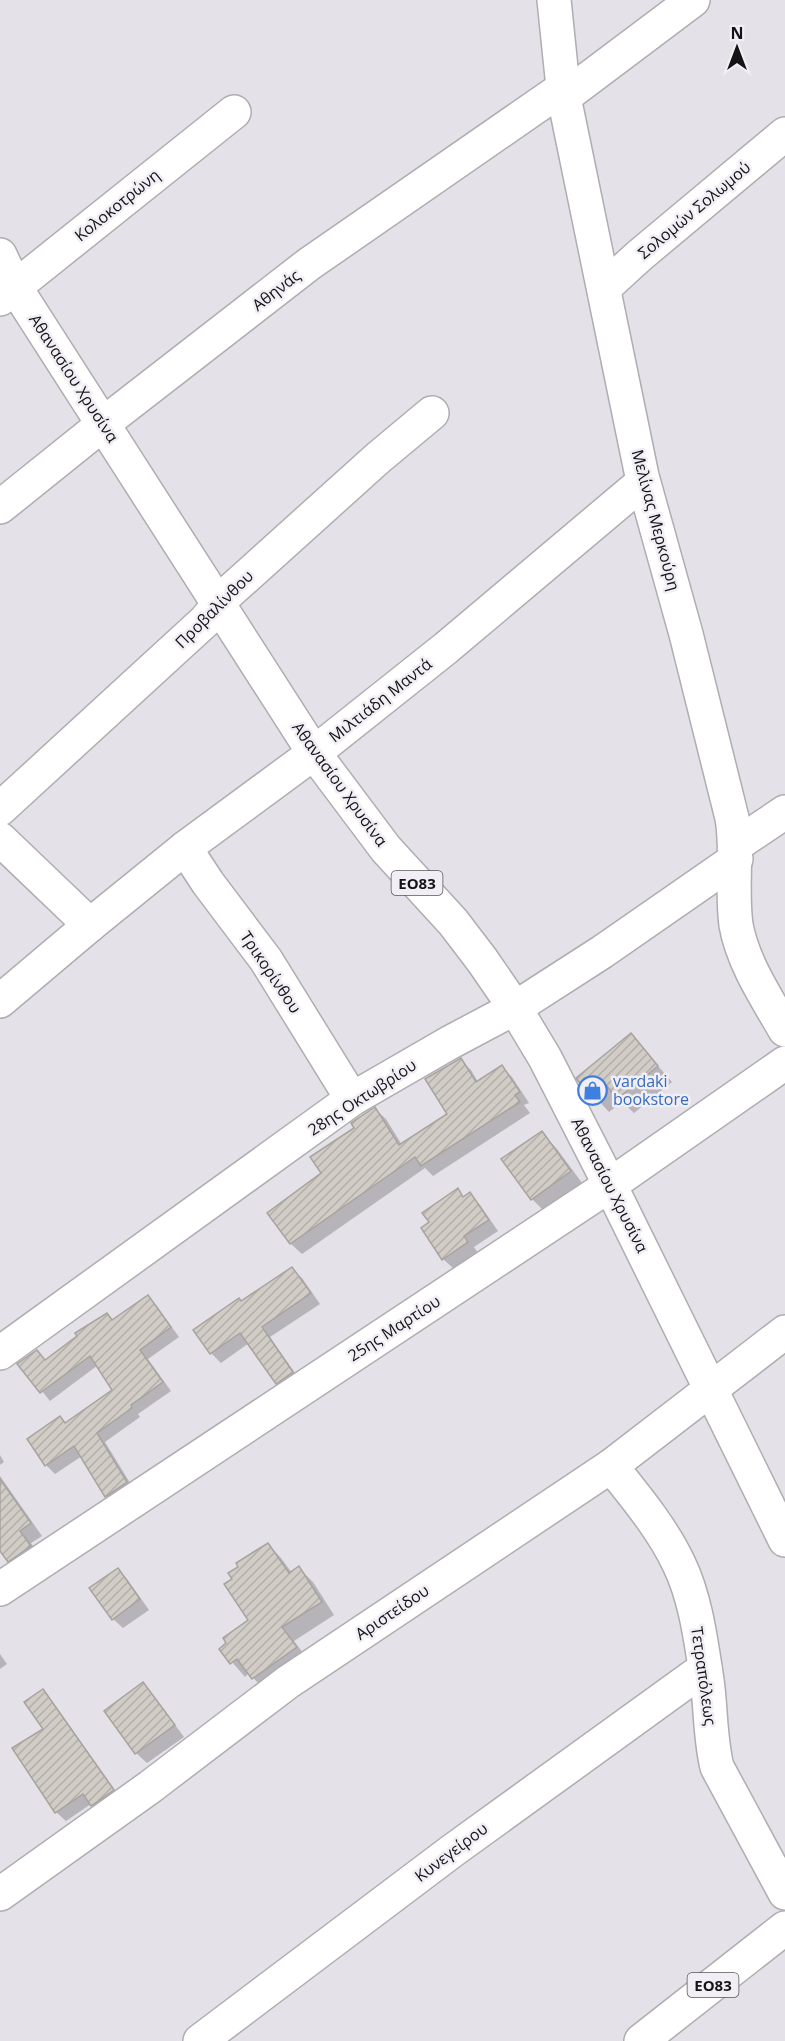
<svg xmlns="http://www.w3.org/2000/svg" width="785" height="2041" viewBox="0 0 785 2041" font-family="'Open Sans',sans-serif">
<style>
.shadow{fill:#0003}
.building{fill:url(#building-hatch);stroke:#a8a39e;stroke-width:1.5}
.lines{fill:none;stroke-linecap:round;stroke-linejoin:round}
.minor-casing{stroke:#afacb2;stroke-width:36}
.major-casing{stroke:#afacb2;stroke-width:36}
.minor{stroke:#fff;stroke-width:33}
.major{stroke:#fff;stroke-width:33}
.labels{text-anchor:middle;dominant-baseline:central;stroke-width:5;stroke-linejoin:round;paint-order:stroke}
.shield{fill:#f1eef5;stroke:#565558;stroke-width:1.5}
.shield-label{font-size:15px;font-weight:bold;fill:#141315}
.street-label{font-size:16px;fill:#141315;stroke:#f1eef5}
.shop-label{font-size:16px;fill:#366cbe;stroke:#f1eef5;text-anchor:start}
</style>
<defs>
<pattern id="building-hatch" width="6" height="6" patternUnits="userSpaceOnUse" patternTransform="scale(1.5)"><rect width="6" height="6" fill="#d1ccc6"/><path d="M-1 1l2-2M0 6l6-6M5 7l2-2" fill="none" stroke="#b3aea9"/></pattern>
</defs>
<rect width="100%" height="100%" fill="#e4e1e8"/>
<!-- shadow -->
<g class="shadow">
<polygon points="631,1035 672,1082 634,1113 622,1102 609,1112 578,1078"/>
<polygon points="460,1060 471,1070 478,1082 502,1067 512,1077 529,1103 524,1105 530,1113 433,1176 425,1168 302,1254 291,1244 269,1213 323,1173 356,1128 375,1109 386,1119 402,1145 449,1114"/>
<polygon points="542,1133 557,1149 585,1187 547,1214 532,1199"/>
<polygon points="457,1190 465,1198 470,1194 480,1205 498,1231 474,1247 478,1253 454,1269 443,1259 431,1223"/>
<polygon points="292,1269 302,1278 320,1304 270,1337 302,1383 287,1393 277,1383 249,1343 221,1363 211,1353 242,1303"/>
<polygon points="147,1297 156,1305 179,1337 148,1359 171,1391 138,1414 140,1417 105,1442 135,1491 115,1505 106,1496 82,1456 55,1474 46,1465 66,1424 114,1390 98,1365 50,1401 20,1364 46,1361 107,1315 113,1321"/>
<polygon points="0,1455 4,1462 0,1465"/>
<polygon points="0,1476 42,1536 31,1543 42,1559 21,1573 0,1548"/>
<polygon points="268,1544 281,1558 292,1573 299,1568 313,1582 334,1615 294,1641 309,1661 266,1692 249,1673 245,1677 221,1649 250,1621 234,1579"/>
<polygon points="118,1570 127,1579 149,1610 123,1628 113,1619"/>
<polygon points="0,1654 7,1664 0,1669"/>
<polygon points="143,1684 153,1695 184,1737 147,1763 136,1753"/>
<polygon points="42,1691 52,1701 122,1800 102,1814 91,1804 66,1821 56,1812 45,1729"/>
</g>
<!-- building -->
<g class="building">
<polygon points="631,1033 658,1066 617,1099 607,1086 592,1098 576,1078"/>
<polygon points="461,1058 476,1082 502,1065 520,1092 515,1095 520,1102 421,1166 415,1157 290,1244 267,1213 321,1173 310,1157 354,1128 351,1123 375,1107 399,1145 447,1114 425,1079"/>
<polygon points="542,1131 571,1171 531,1200 501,1159"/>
<polygon points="458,1188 463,1197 470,1192 489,1220 464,1236 468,1242 442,1260 421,1228 429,1222 422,1213"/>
<polygon points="292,1267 311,1293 262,1327 293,1372 276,1384 240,1333 210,1354 193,1330 239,1298 241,1301"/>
<polygon points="148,1295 171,1327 140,1350 163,1382 131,1405 132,1408 97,1433 127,1482 105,1497 74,1446 45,1466 27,1439 60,1416 65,1423 112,1390 90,1356 40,1393 17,1364 37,1350 45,1360 77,1336 75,1333 107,1313 112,1320"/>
<polygon points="0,1479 31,1523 20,1531 31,1546 8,1562 0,1551"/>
<polygon points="268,1543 289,1573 299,1566 322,1602 282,1627 297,1647 252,1679 237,1659 230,1664 219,1649 226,1643 223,1638 248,1620 224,1584 232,1579 228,1573 238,1567 236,1563"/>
<polygon points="118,1568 140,1599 112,1620 89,1588"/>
<polygon points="143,1682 175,1725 135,1754 104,1711"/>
<polygon points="43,1689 114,1790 91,1806 83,1794 55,1813 12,1748 43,1729 24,1702"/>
</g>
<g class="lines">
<defs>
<g id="minor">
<path d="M554,0l10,97 78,379 44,158 46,184c6,35 -1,71 4,107 7,38 30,72 49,105"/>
<polyline points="564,97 693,0"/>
<polyline points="604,288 639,256 785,134"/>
<polyline points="0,299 234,112"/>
<polyline points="0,507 117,413 309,264 563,88"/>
<polyline points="0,809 205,621 227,594 378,458 432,413"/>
<polyline points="0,839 90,925"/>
<polyline points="736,845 785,812"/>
<polyline points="185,848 208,883 266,960 352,1099"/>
<polyline points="0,1001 90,925 185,848 314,753 446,648 643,482"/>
<polyline points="0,1353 352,1099 449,1043 515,1008 602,952 736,859"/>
<path d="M611,1466c24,30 51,62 68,98 17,35 22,78 28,116 4,29 3,59 10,87l68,126"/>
<polyline points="0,1589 610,1185 785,1063"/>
<polyline points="0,1894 150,1787 288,1682 611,1466 785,1332"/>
<polyline points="200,2041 452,1851 705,1668"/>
</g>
<g id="major">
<polyline points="0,255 15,287 314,753 386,849 453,922 482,960 515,1008 545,1058 610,1185 785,1540"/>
<polyline points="641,2041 785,1928"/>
</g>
</defs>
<!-- minor casing -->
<use href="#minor" class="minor-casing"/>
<!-- major casing -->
<use href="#major" class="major-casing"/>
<!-- minor -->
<use href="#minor" class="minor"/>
<!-- major -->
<use href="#major" class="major"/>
</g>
<!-- icons -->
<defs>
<symbol id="shop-ring" viewBox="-11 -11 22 22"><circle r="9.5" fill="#f1eef5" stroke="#3f7fe0" stroke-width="1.5"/><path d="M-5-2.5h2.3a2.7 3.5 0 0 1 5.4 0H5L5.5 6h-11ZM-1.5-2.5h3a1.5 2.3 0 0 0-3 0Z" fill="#3f7fe0"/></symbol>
</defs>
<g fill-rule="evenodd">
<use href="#shop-ring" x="576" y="1074" width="33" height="33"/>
</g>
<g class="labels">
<!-- shield labels -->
<g class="shield">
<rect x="391.5" y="871" width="51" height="24" rx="4.5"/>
<rect x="687.5" y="1973" width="51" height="24" rx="4.5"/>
</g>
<g class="shield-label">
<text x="417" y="883">ΕΟ83</text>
<text x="713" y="1985">ΕΟ83</text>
</g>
<!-- street labels -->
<g class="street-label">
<text transform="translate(117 205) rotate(-39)">Κολοκοτρώνη</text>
<text transform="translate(694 210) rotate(-40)">Σολομών Σολωμού</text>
<text transform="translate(276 290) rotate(-38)">Αθηνάς</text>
<text transform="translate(74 378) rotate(57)">Αθανασίου Χρυσίνα</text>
<text transform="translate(656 520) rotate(75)">Μελίνας Μερκούρη</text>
<text transform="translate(214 609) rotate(-45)">Προβαλίνθου</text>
<text transform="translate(380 700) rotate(-38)">Μιλτιάδη Μαντά</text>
<text transform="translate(340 784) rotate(54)">Αθανασίου Χρυσίνα</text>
<text transform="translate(271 972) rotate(56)">Τρικορίνθου</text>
<text transform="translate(362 1097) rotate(-33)">28ης Οκτωβρίου</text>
<text transform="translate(610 1185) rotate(63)">Αθανασίου Χρυσίνα</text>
<text transform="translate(394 1328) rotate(-33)">25ης Μαρτίου</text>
<text transform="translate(392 1612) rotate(-34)">Αριστείδου</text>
<text transform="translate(704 1676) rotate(82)">Τετραπόλεως</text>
<text transform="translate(451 1852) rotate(-37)">Κυνεγείρου</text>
</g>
<!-- shop labels -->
<g class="shop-label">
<text x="613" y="1081">vardaki<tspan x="613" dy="18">bookstore</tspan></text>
</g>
</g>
<!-- north arrow -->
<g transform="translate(737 48)" stroke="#f1eef5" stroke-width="4.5" paint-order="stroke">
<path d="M0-4.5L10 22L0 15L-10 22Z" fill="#141315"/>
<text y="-9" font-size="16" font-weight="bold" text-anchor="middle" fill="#141315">N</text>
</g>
</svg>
